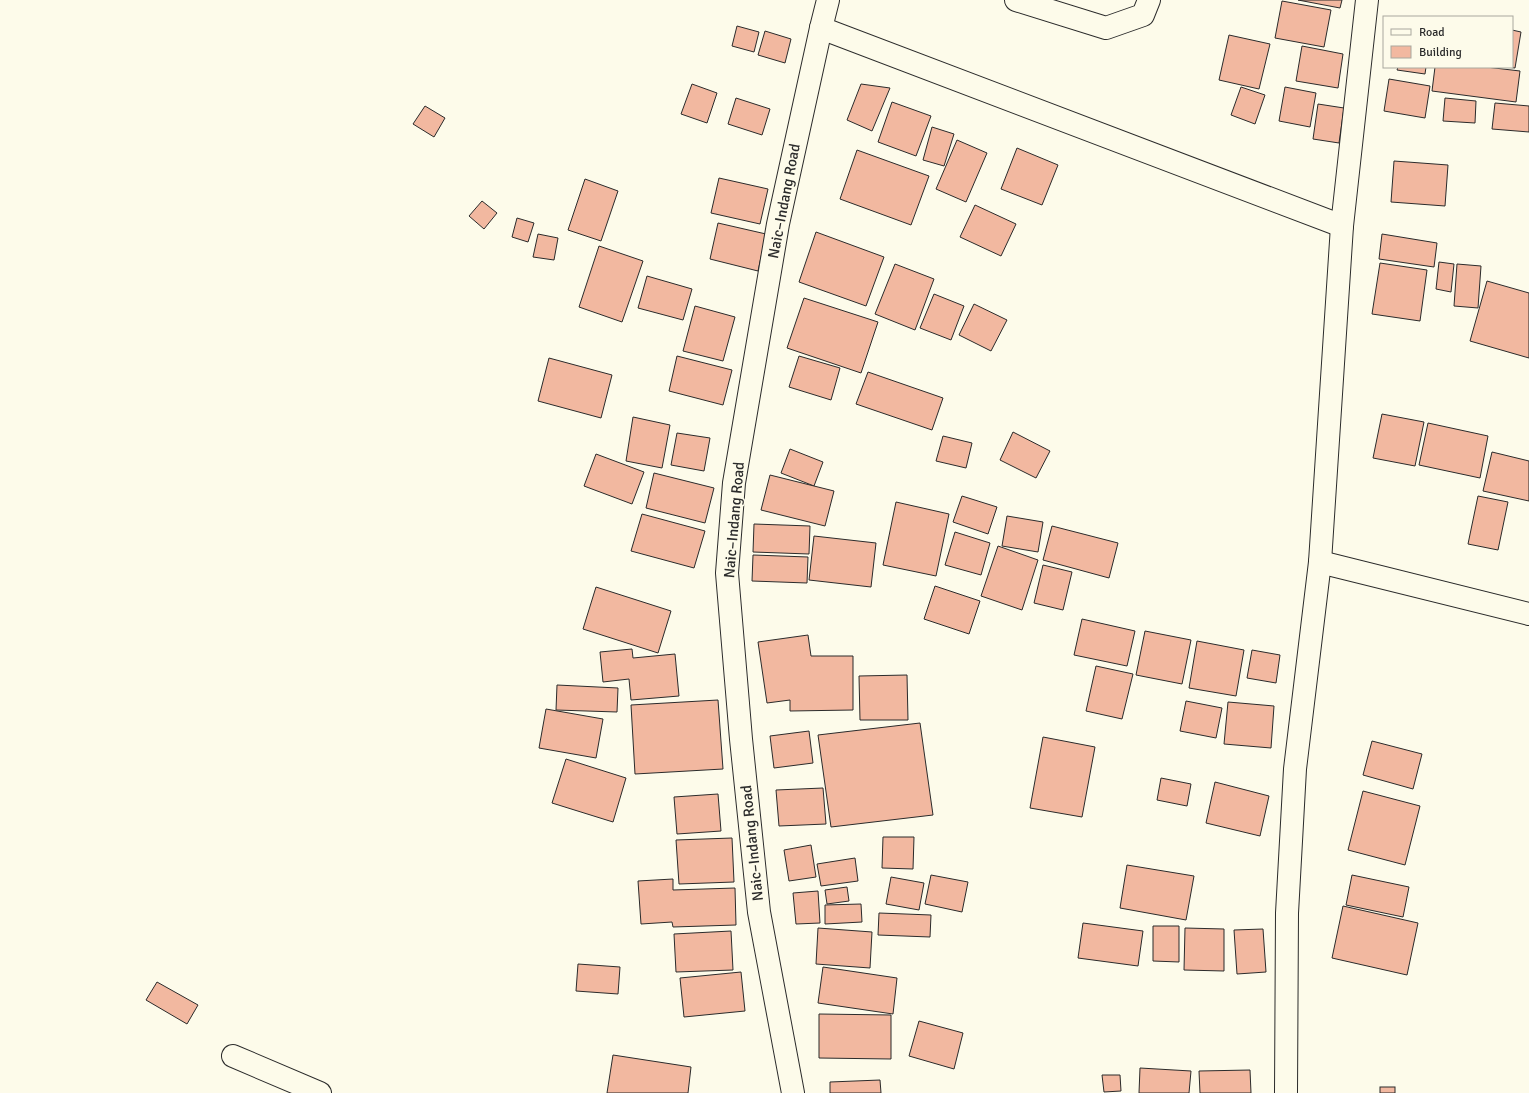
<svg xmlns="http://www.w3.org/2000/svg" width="1529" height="1093" viewBox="0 0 1529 1093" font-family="Signika,sans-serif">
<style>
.building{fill:#f2b8a0;stroke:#2b2b2b}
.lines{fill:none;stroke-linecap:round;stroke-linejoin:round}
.street-casing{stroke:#2b2b2b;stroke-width:24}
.secondary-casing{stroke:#2b2b2b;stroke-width:24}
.street{stroke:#fdfbea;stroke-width:22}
.secondary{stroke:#fdfbea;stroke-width:22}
.labels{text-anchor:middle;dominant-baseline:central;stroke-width:3;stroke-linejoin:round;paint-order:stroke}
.street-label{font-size:15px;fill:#2b2b2b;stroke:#fdfbea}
</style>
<rect width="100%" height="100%" fill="#fdfbea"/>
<!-- building -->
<g class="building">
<polygon points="1298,0 1342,0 1340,8"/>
<polygon points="1282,1 1331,10 1324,47 1275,38"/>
<polygon points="737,26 759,32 754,52 732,46"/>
<polygon points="1512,30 1521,32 1515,68 1507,67 1512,67"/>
<polygon points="765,31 791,39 785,63 758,55"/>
<polygon points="1229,35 1270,44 1259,89 1219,80"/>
<polygon points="1302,46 1343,54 1338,88 1296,81"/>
<polygon points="1398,67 1426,67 1425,74 1397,70"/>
<polygon points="1435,67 1486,67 1520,71 1516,102 1432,91"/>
<polygon points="1389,79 1430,86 1425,118 1384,111"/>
<polygon points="692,84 717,93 707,123 681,114"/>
<polygon points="861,84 890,88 872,131 847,120"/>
<polygon points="1241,87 1265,95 1255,124 1231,115"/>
<polygon points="1285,87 1316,93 1310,127 1279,121"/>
<polygon points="736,98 770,109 762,135 728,124"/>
<polygon points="1445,98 1476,101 1475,123 1443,121"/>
<polygon points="892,102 931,116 916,156 878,142"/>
<polygon points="1495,103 1529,106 1529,132 1492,129"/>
<polygon points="1318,104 1344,108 1339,143 1313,139"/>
<polygon points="425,106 445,118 434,137 413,124"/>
<polygon points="932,127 954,134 944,166 923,160"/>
<polygon points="957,140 987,153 966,202 936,189"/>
<polygon points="1017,148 1058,165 1042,205 1001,189"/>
<polygon points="857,150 929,176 911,225 840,199"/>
<polygon points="1394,161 1448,165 1445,206 1391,202"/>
<polygon points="719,178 768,189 760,224 711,213"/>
<polygon points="585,179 618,191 601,241 568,230"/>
<polygon points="482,201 497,213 484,229 469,216"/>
<polygon points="975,205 1016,224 1001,256 960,237"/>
<polygon points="517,218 534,223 528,242 512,237"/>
<polygon points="718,223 766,234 758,271 710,259"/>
<polygon points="816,232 884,257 866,306 799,282"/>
<polygon points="538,234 558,238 554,260 533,257"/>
<polygon points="1382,234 1437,243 1434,267 1379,259"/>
<polygon points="599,246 643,261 622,322 579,307"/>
<polygon points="1439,262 1454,264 1451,292 1436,289"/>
<polygon points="1380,263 1427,270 1420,321 1372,314"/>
<polygon points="895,264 934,279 915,330 875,314"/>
<polygon points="1457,264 1481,266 1478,308 1454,306"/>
<polygon points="647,276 692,289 683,320 638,308"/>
<polygon points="1487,281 1529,293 1529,358 1470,341"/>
<polygon points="934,294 964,306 951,340 920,328"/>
<polygon points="804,298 878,322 861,373 787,348"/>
<polygon points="974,304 1007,320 991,351 959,335"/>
<polygon points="695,306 735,317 723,361 683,351"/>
<polygon points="677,356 732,370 723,405 669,391"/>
<polygon points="799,356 840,368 831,400 789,387"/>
<polygon points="549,358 612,375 601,418 538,401"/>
<polygon points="868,372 943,398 932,430 856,404"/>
<polygon points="1382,414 1424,422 1415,466 1373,458"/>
<polygon points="633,417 670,425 662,468 626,461"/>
<polygon points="1428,423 1488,436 1480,478 1419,465"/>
<polygon points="1013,432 1050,451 1036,478 1000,460"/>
<polygon points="677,433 710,438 704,471 671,465"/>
<polygon points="943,436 972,443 966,468 936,461"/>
<polygon points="790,449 823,462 814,486 781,473"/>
<polygon points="1492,452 1529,461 1529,501 1483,491"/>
<polygon points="596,454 644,472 632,504 584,486"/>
<polygon points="654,473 714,488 705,523 646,508"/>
<polygon points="770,475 834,491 825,526 761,510"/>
<polygon points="962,496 997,507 988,534 953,522"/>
<polygon points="1478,496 1508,502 1498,550 1468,544"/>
<polygon points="896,502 949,514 936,576 883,565"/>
<polygon points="642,514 705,531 694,568 631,551"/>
<polygon points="1007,516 1043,522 1038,552 1002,546"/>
<polygon points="754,524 810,526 809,554 753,552"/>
<polygon points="1052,526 1118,543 1109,578 1043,560"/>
<polygon points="955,532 990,543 981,575 945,565"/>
<polygon points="814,536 876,543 871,587 809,580"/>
<polygon points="998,546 1038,560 1022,610 981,596"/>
<polygon points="753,555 808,557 807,583 752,581"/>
<polygon points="1043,565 1072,572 1063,610 1034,603"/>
<polygon points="935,586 980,601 969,634 924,619"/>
<polygon points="596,587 671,611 658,653 583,629"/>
<polygon points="1082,619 1135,631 1127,666 1074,655"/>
<polygon points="1145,631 1191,640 1182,684 1136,675"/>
<polygon points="808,635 811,656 853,656 853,710 790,711 790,700 767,703 758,642"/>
<polygon points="1197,641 1244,650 1236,696 1189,688"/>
<polygon points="632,649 633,658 675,654 679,696 631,700 629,679 603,682 600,652"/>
<polygon points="1252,650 1280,655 1276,683 1247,678"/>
<polygon points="1096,666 1133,674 1122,719 1086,711"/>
<polygon points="907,675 908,720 860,720 859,676"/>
<polygon points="557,685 618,688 617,712 556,710"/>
<polygon points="718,700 723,769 635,774 631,705"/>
<polygon points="1186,701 1222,708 1216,738 1180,731"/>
<polygon points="1228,702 1274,706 1271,748 1224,744"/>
<polygon points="546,709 603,719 596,758 539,748"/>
<polygon points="920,723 933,815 831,827 818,735"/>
<polygon points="809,731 813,763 774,768 770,736"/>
<polygon points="1043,737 1095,747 1082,817 1030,808"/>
<polygon points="1372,741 1422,754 1413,789 1363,775"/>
<polygon points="566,759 626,778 613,822 552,803"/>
<polygon points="1161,778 1191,784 1187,806 1157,800"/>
<polygon points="1215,782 1269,796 1260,836 1206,823"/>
<polygon points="823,788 826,824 779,826 776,790"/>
<polygon points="1363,791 1420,806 1405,865 1348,850"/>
<polygon points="718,794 721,831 677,834 674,797"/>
<polygon points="883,837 914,837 913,869 882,868"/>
<polygon points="732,838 734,882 679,884 676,840"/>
<polygon points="811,845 816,877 789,881 784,850"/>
<polygon points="855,858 858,881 821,886 817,864"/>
<polygon points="1127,865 1194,876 1186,920 1120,908"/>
<polygon points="931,875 968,882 962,912 925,904"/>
<polygon points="1352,875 1409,887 1403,917 1346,905"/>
<polygon points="891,877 924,883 919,910 886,904"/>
<polygon points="673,879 673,890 735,888 736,925 673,927 672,922 641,924 638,881"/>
<polygon points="847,887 849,901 827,904 825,890"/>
<polygon points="818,891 820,923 796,924 793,893"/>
<polygon points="861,904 862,922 825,924 825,905"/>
<polygon points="1343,906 1418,923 1407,975 1332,958"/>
<polygon points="879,913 931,915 930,937 878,935"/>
<polygon points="1083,923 1143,931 1138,966 1078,958"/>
<polygon points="1153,926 1179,926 1179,962 1153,961"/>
<polygon points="818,928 872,932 870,968 816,964"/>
<polygon points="1185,928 1224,929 1224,971 1184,970"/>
<polygon points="1263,929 1266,972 1237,974 1234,930"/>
<polygon points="731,931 733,970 676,972 674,934"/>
<polygon points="578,964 620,967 618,994 576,991"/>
<polygon points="823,967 897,978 893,1014 818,1003"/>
<polygon points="741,972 745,1011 684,1017 680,978"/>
<polygon points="157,982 198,1005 187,1024 146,1000"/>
<polygon points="819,1014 891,1015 891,1059 819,1058"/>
<polygon points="919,1021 963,1033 954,1069 909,1056"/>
<polygon points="613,1055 691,1067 688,1093 607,1093"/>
<polygon points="1140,1068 1191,1071 1189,1093 1139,1093"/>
<polygon points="1250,1070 1251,1093 1200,1093 1199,1071"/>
<polygon points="1102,1075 1120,1075 1121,1091 1104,1092"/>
<polygon points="880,1080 881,1093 830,1093 830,1082"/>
<rect x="1380" y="1087" width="15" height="6"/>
</g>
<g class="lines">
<defs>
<g id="street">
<polyline points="1016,0 1106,28 1143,15 1149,0"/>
<polyline points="821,28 1342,226"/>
<polyline points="233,1056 320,1093"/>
</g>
<g id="secondary">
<polyline points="1320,562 1529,614"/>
<polyline points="793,1093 759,912 741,739 727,573 734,483 778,224 821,28 828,0"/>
<polyline points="1286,1093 1287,913 1295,769 1320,562 1342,226 1367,0"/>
</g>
</defs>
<!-- street casing -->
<use href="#street" class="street-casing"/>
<!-- secondary casing -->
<use href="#secondary" class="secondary-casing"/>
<!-- street -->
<use href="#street" class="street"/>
<!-- secondary -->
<use href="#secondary" class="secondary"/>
</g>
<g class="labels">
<!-- street labels -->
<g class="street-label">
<text transform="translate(784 201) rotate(-79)">Naic–Indang Road</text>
<text transform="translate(734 520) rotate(-85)">Naic–Indang Road</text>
<text transform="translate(752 843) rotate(-96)">Naic–Indang Road</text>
</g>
</g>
<!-- legend -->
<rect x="1383" y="16" width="130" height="52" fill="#fdfbea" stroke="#a9a89e"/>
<rect x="1391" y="29" width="20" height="6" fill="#fdfbea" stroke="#a9a89e"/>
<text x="1419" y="36" font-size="12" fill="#2b2b2b">Road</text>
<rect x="1391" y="46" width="20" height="12" fill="#f2b8a0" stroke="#a9a89e"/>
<text x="1419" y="56" font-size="12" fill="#2b2b2b">Building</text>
</svg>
